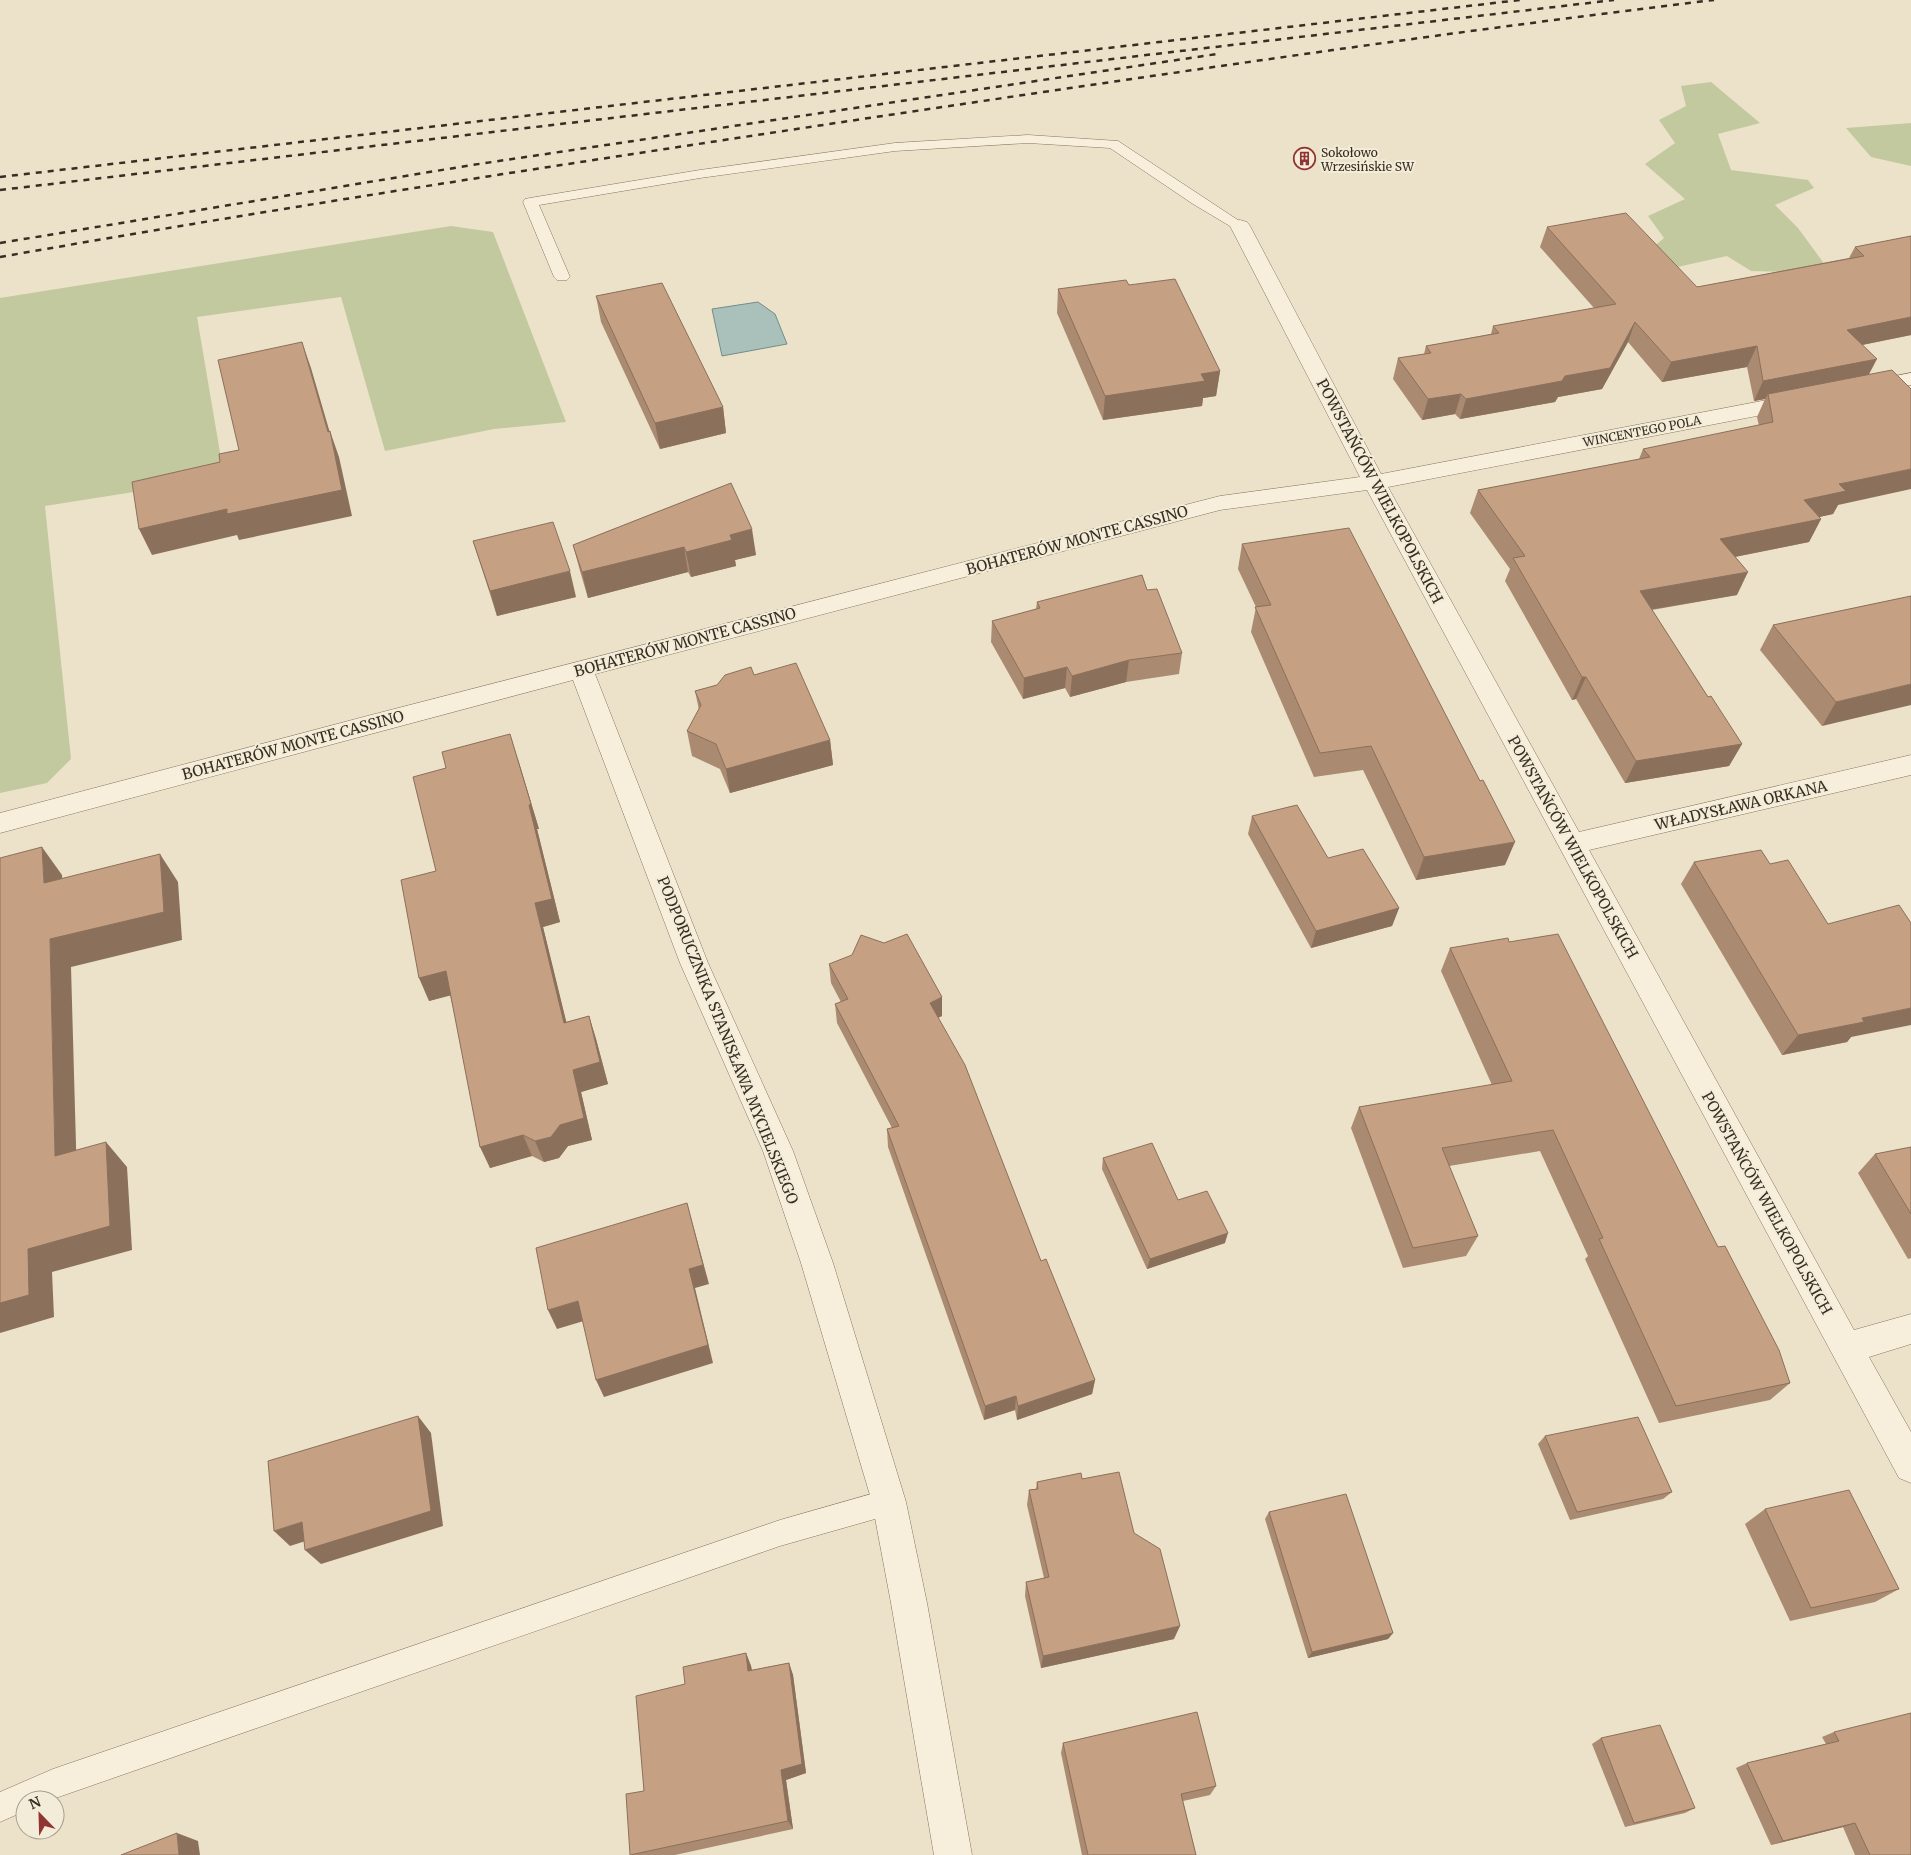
<svg xmlns="http://www.w3.org/2000/svg" width="1911" height="1855" viewBox="0 0 1911 1855" font-family="Merriweather,serif">
<style>
.green{fill:#c3c99e}
.water{fill:#aac0ba;stroke:#718e87}
.lines{fill:none;stroke-linecap:round;stroke-linejoin:round}
.lane-casing{stroke:#86755f;stroke-width:1}
.street-casing{stroke:#86755f;stroke-width:1}
.lane{fill:#f7efdc;fill-rule:evenodd}
.street{fill:#f7efdc;fill-rule:evenodd}
.rail{stroke:#382d22;stroke-width:2.5;stroke-dasharray:6 6;stroke-linecap:butt}
.wall{fill:#aa8a70}
.shaded-wall{fill:#8b705b}
.building{fill:#c6a082;stroke:#8b705b}
.labels{text-anchor:middle;dominant-baseline:central;stroke-width:4;stroke-linejoin:round;paint-order:stroke}
.far-poi-label{font-size:12px;fill:#382d22;stroke:#f3ecd8;text-anchor:start}
.far-street-label{font-size:12px;fill:#382d22;stroke:#f3ecd8}
.street-label{font-size:15px;fill:#382d22;stroke:#f3ecd8}
</style>
<rect width="100%" height="100%" fill="#ebe2c9"/>
<!-- green -->
<g class="green">
<polygon points="1711,82 1760,123 1718,134 1731,170 1808,180 1814,188 1775,205 1798,228 1831,273 1751,271 1727,256 1664,270 1649,251 1664,238 1648,216 1685,199 1645,164 1675,143 1659,120 1686,106 1681,86"/>
<polygon points="1911,123 1911,166 1871,157 1846,128"/>
<polygon points="451,226 493,232 566,422 494,429 385,451 341,297 197,317 224,476 172,486 45,506 71,759 47,783 0,793 0,298"/>
</g>
<!-- water -->
<polygon class="water" points="758,302 775,314 787,344 722,356 712,309"/>
<g class="lines">
<defs>
<g id="lane">
<polygon points="1028,135 1118,141 1247,226 1245,229 1235,229 1193,204 1110,148 1028,143 895,151 700,178 539,205 570,277 567,280 557,280 554,277 523,202 525,199 530,198 700,170 895,143"/>
<polygon points="889,1489 898,1493 902,1502 898,1511 889,1515 780,1546 50,1800 25,1800 25,1811 0,1822 0,1792 53,1769 780,1520"/>
</g>
<g id="street">
<polygon points="1240,220 1247,222 1250,226 1381,474 1798,394 1805,396 1809,401 1805,406 1798,408 1388,487 1579,832 1911,755 1911,775 1589,850 1854,1330 1911,1314 1911,1344 1869,1357 1911,1432 1911,1483 1899,1478 1367,490 1220,510 595,674 708,963 793,1151 833,1263 906,1502 927,1603 972,1855 934,1855 891,1603 872,1502 801,1263 763,1151 680,963 573,680 0,833 0,813 371,715 1220,496 1360,477 1230,226 1233,222"/>
<polygon points="1911,373 1911,385 1867,394 1860,393 1856,388 1860,383"/>
</g>
</defs>
<!-- lane casing -->
<use href="#lane" class="lane-casing"/>
<!-- street casing -->
<use href="#street" class="street-casing"/>
<!-- lane -->
<use href="#lane" class="lane"/>
<!-- street -->
<use href="#street" class="street"/>
<!-- rail -->
<g class="rail">
<polyline points="0,177 1520,0"/>
<polyline points="0,190 1614,0"/>
<polyline points="0,243 472,165 1217,54"/>
<path d="M0,257c289,-51 579,-95 869,-139 281,-42 562,-84 845,-118"/>
</g>
</g>
<!-- wall -->
<g class="wall">
<polygon points="1547,227 1697,287 1849,258 1855,247 1911,236 1911,335 1862,345 1869,374 1838,505 1833,514 1819,517 1821,519 1809,542 1735,557 1737,595 1652,610 1708,697 1742,744 1729,766 1625,783 1576,699 1572,700 1505,581 1510,569 1470,513 1478,490 1639,459 1643,449 1759,426 1757,417 1765,399 1754,401 1747,367 1662,382 1628,342 1602,389 1558,397 1555,402 1460,419 1455,414 1422,420 1393,379 1398,358 1424,354 1426,346 1491,334 1493,326 1594,308 1540,247"/>
<polygon points="1129,285 1220,371 1216,396 1203,398 1202,406 1103,420 1057,313 1058,289"/>
<polygon points="596,296 723,407 726,433 660,449 601,322"/>
<polygon points="731,483 756,555 735,560 736,566 691,577 688,572 588,598 580,571 573,545"/>
<polygon points="473,541 576,597 497,616"/>
<polygon points="1242,544 1505,865 1416,880 1363,770 1314,777 1251,632 1256,607 1238,569"/>
<polygon points="1147,590 1182,653 1179,674 1126,682 1070,697 1065,688 1023,699 991,642 992,621 1036,609 1037,602"/>
<polygon points="1911,596 1822,726 1760,650 1773,625"/>
<polygon points="754,675 830,740 833,765 730,793 720,769 692,756 687,731 699,710 695,691"/>
<polygon points="518,759 539,829 537,829 560,922 543,927 566,1022 589,1016 596,1039 608,1084 581,1092 592,1140 568,1146 559,1158 544,1162 532,1156 490,1168 450,995 429,1001 436,871 446,768"/>
<polygon points="1252,816 1328,858 1399,908 1392,926 1311,948 1248,834"/>
<polygon points="1694,862 1851,1037 1847,1042 1782,1055 1681,884"/>
<polygon points="1509,942 1718,1247 1790,1383 1770,1400 1659,1423 1585,1259 1588,1256 1540,1151 1449,1166 1478,1236 1466,1256 1403,1268 1351,1128 1359,1107 1492,1085 1441,971 1450,948"/>
<polygon points="829,964 942,1016 938,1018 1041,1261 1095,1380 1092,1394 1017,1420 1015,1410 984,1420 888,1147 887,1129 892,1128 837,1023 835,1004 841,1002 831,983"/>
<polygon points="1911,1147 1911,1258 1908,1259 1858,1173 1875,1154"/>
<polygon points="1103,1158 1178,1200 1225,1243 1147,1269 1102,1169"/>
<polygon points="1545,1436 1672,1492 1663,1499 1570,1520 1538,1444"/>
<polygon points="1082,1479 1134,1533 1174,1639 1041,1668 1025,1596 1026,1582 1044,1578 1027,1505 1029,1490 1036,1489 1037,1482"/>
<polygon points="1765,1509 1899,1589 1875,1602 1790,1621 1745,1524"/>
<polygon points="1269,1512 1393,1633 1388,1639 1308,1658 1265,1519"/>
<polygon points="746,1653 751,1666 752,1670 789,1663 793,1675 806,1773 786,1780 793,1829 675,1855 630,1855 685,1684"/>
<polygon points="1834,1732 1911,1855 1855,1855 1843,1827 1771,1845 1736,1768 1747,1763 1826,1744 1822,1737"/>
<polygon points="1601,1738 1695,1808 1685,1813 1625,1827 1592,1744"/>
<polygon points="1063,1743 1216,1786 1210,1795 1183,1801 1196,1855 1082,1855 1061,1753"/>
</g>
<!-- shaded-wall -->
<g class="shaded-wall">
<polygon points="1911,317 1911,335 1837,350 1847,330"/>
<polygon points="1635,322 1628,342 1602,389 1558,397 1555,402 1460,419 1466,399 1565,376"/>
<polygon points="302,342 311,368 330,433 330,431 339,457 352,516 239,540 237,535 152,555 139,529 328,432"/>
<polygon points="1757,346 1747,367 1662,382 1671,362"/>
<polygon points="1877,359 1866,380 1768,394 1765,399 1754,401 1763,381"/>
<polygon points="1220,371 1216,396 1203,398 1202,406 1103,420 1105,396 1201,374"/>
<polygon points="1461,394 1455,414 1422,420 1428,399"/>
<polygon points="723,407 726,433 660,449 655,423"/>
<polygon points="1911,469 1911,489 1838,505 1833,514 1792,523 1804,500 1839,484"/>
<polygon points="1821,519 1809,542 1709,562 1720,539"/>
<polygon points="752,529 756,555 735,560 736,566 691,577 686,552 730,535"/>
<polygon points="684,547 688,572 588,598 582,572"/>
<polygon points="570,571 576,597 497,616 490,591"/>
<polygon points="1748,572 1737,595 1630,613 1640,591"/>
<polygon points="1129,660 1126,682 1070,697 1072,676"/>
<polygon points="1067,667 1065,688 1023,699 1024,678"/>
<polygon points="1582,677 1586,677 1576,699 1572,700"/>
<polygon points="1911,684 1911,705 1822,726 1836,702"/>
<polygon points="510,734 539,829 537,829 560,922 543,927 572,1045 564,1023 535,903"/>
<polygon points="830,740 833,765 730,793 726,769"/>
<polygon points="1742,744 1729,766 1625,783 1636,761"/>
<polygon points="1515,842 1505,865 1416,880 1424,857"/>
<polygon points="42,847 62,875 65,910 44,883"/>
<polygon points="160,854 178,882 182,940 71,967 77,1181 55,1156 50,939"/>
<polygon points="1399,908 1392,926 1311,948 1316,931"/>
<polygon points="446,971 456,994 429,1001 419,978"/>
<polygon points="942,997 942,1016 930,1021 930,1003"/>
<polygon points="1911,1008 1911,1025 1851,1037 1847,1042 1782,1055 1798,1035 1862,1018"/>
<polygon points="589,1016 596,1039 608,1084 581,1092 592,1140 568,1146 559,1158 544,1162 535,1141 560,1125 573,1070"/>
<polygon points="523,1135 532,1156 490,1168 480,1147"/>
<polygon points="106,1142 127,1167 132,1250 52,1272 54,1317 0,1333 0,1303 28,1249"/>
<polygon points="687,1203 709,1284 695,1288 713,1363 604,1397 596,1380 689,1269"/>
<polygon points="1228,1233 1225,1243 1147,1269 1150,1259"/>
<polygon points="578,1301 587,1320 557,1329 548,1310"/>
<polygon points="1095,1380 1092,1394 1017,1420 1018,1406"/>
<polygon points="1016,1396 1015,1410 984,1420 985,1406"/>
<polygon points="418,1416 431,1433 443,1526 321,1564 305,1550"/>
<polygon points="302,1522 318,1537 290,1546 274,1531"/>
<polygon points="1180,1626 1174,1639 1041,1668 1043,1656"/>
<polygon points="1393,1633 1388,1639 1308,1658 1312,1652"/>
<polygon points="746,1653 751,1666 754,1683 748,1671"/>
<polygon points="789,1663 793,1675 806,1773 786,1780 793,1829 788,1821 781,1770"/>
<polygon points="1855,1823 1843,1827 1771,1845 1783,1841"/>
<polygon points="177,1833 198,1841 200,1855 179,1855"/>
</g>
<!-- building -->
<g class="building">
<polygon points="1626,213 1697,287 1864,256 1855,247 1911,236 1911,317 1847,330 1877,359 1763,381 1757,346 1671,362 1635,322 1610,368 1565,376 1562,381 1466,399 1461,394 1428,399 1398,358 1431,353 1426,346 1499,333 1493,326 1616,304 1547,227"/>
<polygon points="1175,279 1220,371 1201,374 1205,381 1105,396 1058,289 1126,280 1129,285"/>
<polygon points="662,283 723,407 655,423 596,296"/>
<polygon points="302,342 328,432 330,431 342,490 227,514 227,509 139,529 132,482 220,462 219,454 239,450 218,360"/>
<polygon points="1892,370 1911,389 1911,469 1839,484 1846,491 1804,500 1821,519 1720,539 1748,572 1640,591 1708,697 1711,696 1742,744 1636,761 1586,677 1582,677 1513,558 1525,556 1478,490 1650,457 1643,449 1773,422 1768,394"/>
<polygon points="731,483 752,529 730,535 732,540 686,552 684,547 582,572 573,545"/>
<polygon points="553,522 570,571 490,591 473,541"/>
<polygon points="1349,528 1480,781 1483,780 1515,842 1424,857 1371,746 1320,753 1255,607 1271,605 1242,544"/>
<polygon points="1142,575 1147,590 1157,589 1182,653 1129,660 1072,676 1067,667 1024,678 992,621 1040,608 1037,602"/>
<polygon points="1911,596 1911,684 1836,702 1773,625"/>
<polygon points="796,663 830,740 726,769 716,744 687,731 701,705 695,691 717,685 725,675 751,667 754,675"/>
<polygon points="510,734 531,804 529,805 552,899 535,903 564,1023 589,1016 600,1062 573,1070 584,1118 560,1125 551,1137 535,1141 523,1135 480,1147 446,971 419,978 401,880 436,871 413,777 446,768 442,752"/>
<polygon points="1297,805 1328,858 1363,849 1399,908 1316,931 1252,816"/>
<polygon points="42,847 44,883 160,854 164,912 50,939 55,1156 106,1142 110,1226 28,1249 29,1295 0,1303 0,858"/>
<polygon points="1761,850 1770,864 1788,860 1828,924 1899,905 1911,923 1911,1008 1862,1018 1864,1022 1798,1035 1694,862"/>
<polygon points="907,934 942,997 930,1003 965,1065 1041,1261 1046,1259 1095,1380 1018,1406 1016,1396 985,1406 887,1129 899,1126 835,1004 848,999 829,964 852,955 861,935 884,943"/>
<polygon points="1558,934 1718,1247 1725,1246 1779,1350 1790,1383 1676,1406 1599,1239 1603,1238 1553,1130 1442,1148 1478,1236 1413,1248 1359,1107 1512,1081 1450,948 1508,938 1509,942"/>
<polygon points="1152,1143 1178,1200 1207,1191 1228,1233 1150,1259 1103,1158"/>
<polygon points="1911,1147 1911,1214 1875,1154"/>
<polygon points="687,1203 703,1265 689,1269 708,1345 596,1380 578,1301 548,1310 536,1248"/>
<polygon points="418,1416 431,1511 305,1550 302,1522 274,1531 268,1461"/>
<polygon points="1638,1417 1672,1492 1577,1512 1545,1436"/>
<polygon points="1119,1472 1134,1533 1160,1549 1180,1626 1043,1656 1026,1582 1049,1577 1029,1490 1038,1489 1037,1482 1081,1473 1082,1479"/>
<polygon points="1849,1490 1899,1589 1811,1608 1765,1509"/>
<polygon points="1346,1494 1393,1633 1312,1652 1269,1512"/>
<polygon points="746,1653 748,1671 789,1663 802,1764 781,1770 788,1821 630,1855 626,1794 644,1791 636,1696 685,1684 683,1667"/>
<polygon points="1197,1712 1216,1786 1181,1794 1196,1855 1088,1855 1063,1743"/>
<polygon points="1911,1713 1911,1855 1870,1855 1855,1823 1783,1841 1747,1763 1839,1741 1834,1732"/>
<polygon points="1660,1725 1695,1808 1634,1823 1601,1738"/>
<polygon points="177,1833 179,1855 121,1855"/>
</g>
<!-- icons -->
<defs>
<symbol id="building-ring" viewBox="-11 -11 22 22"><circle r="9.5" fill="#f3ecd8" stroke="#913534" stroke-width="1.5"/><path d="M-4-6H4V6H1V3H-1V6H-4ZM-2.5-4.3h1.7v1.8h-1.7ZM.8-4.3h1.7v1.8H.8ZM-2.5-1h1.7V.8h-1.7ZM.8-1h1.7V.8H.8Z" fill="#913534"/></symbol>
</defs>
<g fill-rule="evenodd">
<use href="#building-ring" x="1292" y="146" width="25" height="25"/>
</g>
<g class="labels">
<!-- far-poi labels -->
<g class="far-poi-label">
<text x="1321" y="152">Sokołowo<tspan x="1321" dy="14">Wrzesińskie SW</tspan></text>
</g>
<!-- far-street labels -->
<g class="far-street-label">
<text transform="translate(1642 431) rotate(-11)">WINCENTEGO POLA</text>
</g>
<!-- street labels -->
<g class="street-label">
<text transform="translate(1380 491) rotate(62)">POWSTAŃCÓW WIELKOPOLSKICH</text>
<text transform="translate(1077 540) rotate(-15)">BOHATERÓW MONTE CASSINO</text>
<text transform="translate(685 642) rotate(-15)">BOHATERÓW MONTE CASSINO</text>
<text transform="translate(293 745) rotate(-15)">BOHATERÓW MONTE CASSINO</text>
<text transform="translate(1741 805) rotate(-13)">WŁADYSŁAWA ORKANA</text>
<text transform="translate(1573 847) rotate(61)">POWSTAŃCÓW WIELKOPOLSKICH</text>
<text transform="translate(728 1040) rotate(68)">PODPORUCZNIKA STANISŁAWA MYCIELSKIEGO</text>
<text transform="translate(1767 1203) rotate(61)">POWSTAŃCÓW WIELKOPOLSKICH</text>
</g>
</g>
<!-- north arrow -->
<g transform="translate(40 1815) rotate(337)"><circle r="24" fill="#f3ecd8" stroke="#a8a08f"/>
<path d="M0-4L9 19L0 12L-9 19Z" fill="#913534"/>
<text y="-8" font-size="14" font-weight="bold" text-anchor="middle" fill="#382d22">N</text>
</g>
</svg>
